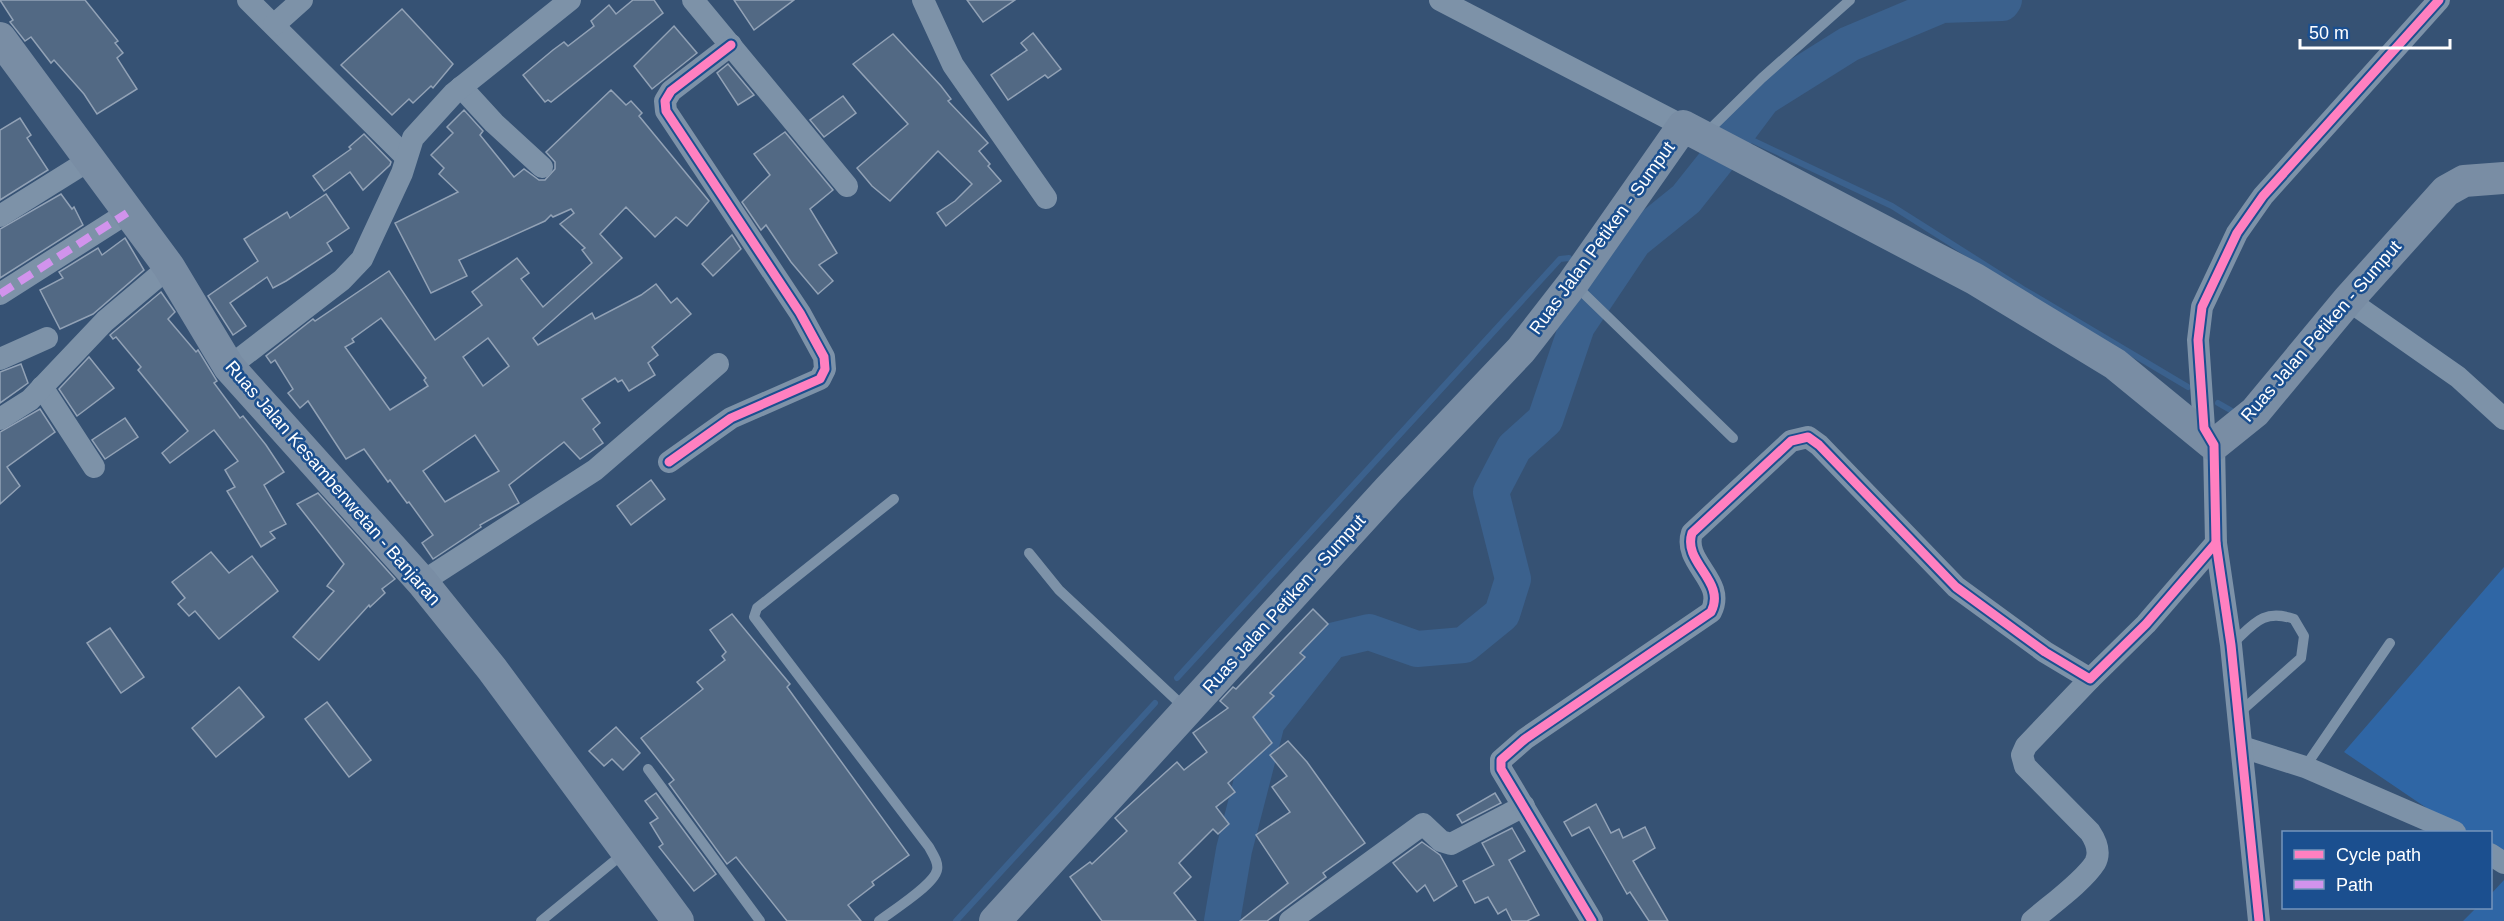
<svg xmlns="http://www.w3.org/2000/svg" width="2504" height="921" viewBox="0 0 2504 921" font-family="Helvetica,sans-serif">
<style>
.green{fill:#2f66a5}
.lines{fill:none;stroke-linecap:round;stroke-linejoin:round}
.stream{stroke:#3b618d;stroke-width:6}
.river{stroke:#3b618d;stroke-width:36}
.building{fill:#526984;stroke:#92a2b6;stroke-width:1.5;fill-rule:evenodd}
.service{stroke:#7d92a8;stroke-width:10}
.minor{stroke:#7d92a8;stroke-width:22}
.secondary{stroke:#798da4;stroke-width:32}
.quiet{stroke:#d193ec;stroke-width:8;stroke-dasharray:15 8;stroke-linecap:butt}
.cycleway-casing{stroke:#1b4f8f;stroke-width:13}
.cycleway{stroke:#ff80c0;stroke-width:9}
.labels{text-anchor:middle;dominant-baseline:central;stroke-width:5;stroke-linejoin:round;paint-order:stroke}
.street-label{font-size:18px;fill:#fff;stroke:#1b4f8f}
</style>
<rect width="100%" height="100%" fill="#365274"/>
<!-- green -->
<g class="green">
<polygon points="2504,567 2504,861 2491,852 2490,832 2462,832 2344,752"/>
<polygon points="2504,880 2504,921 2463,921 2476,908 2490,908 2491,894"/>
</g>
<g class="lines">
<!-- stream -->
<g class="stream">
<polyline points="1737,133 1892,206 2023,289 2188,387"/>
<polyline points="1612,256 1625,255"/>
<polyline points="2218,403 2239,415"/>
<polyline points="1177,678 1560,259 1569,258"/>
<polyline points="956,921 1155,703"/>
</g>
<!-- river -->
<g class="river">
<polyline points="1736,134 1763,98 1849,44 1942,5 2002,3 2004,0"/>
<polyline points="1222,921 1234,850 1267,722 1331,641 1369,632 1417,649 1464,645 1502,614 1513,579 1491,492 1514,448 1545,420 1577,326 1634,241 1686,199 1717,160"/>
</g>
</g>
<!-- building -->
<g class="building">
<polygon points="0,0 85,0 118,41 115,43 123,53 117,58 137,89 97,114 84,94 54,60 51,63 31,37 25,41 10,22 13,20"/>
<polygon points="633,0 654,0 663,13 551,102 548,100 545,102 523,75 553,50 564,42 568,46 594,26 591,21 609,5 616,14"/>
<polygon points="734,0 794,0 754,30"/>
<polygon points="967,0 1015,0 983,22"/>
<polygon points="402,9 453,64 433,88 431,86 413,103 409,99 392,115 341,65"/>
<polygon points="674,26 697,53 652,89 634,66"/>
<polygon points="1033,33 1061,69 1048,78 1045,75 1008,100 991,75 1027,50 1021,43"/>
<polygon points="893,34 941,86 951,99 948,101 988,143 979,151 990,164 988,166 1001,181 946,226 937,213 955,201 972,184 938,151 890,201 872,186 857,168 908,124 853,64"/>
<polygon points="728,64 754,95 738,105 717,73"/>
<path d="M611,90l15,15 5,-4 11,12 -3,3 70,85 -22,25 -11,-9 -21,20 -29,-30 -26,27 22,24 -89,80 5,7 54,-32 3,6 46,-24 15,-11 15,19 6,-5 14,16 -39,33 6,8 -10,8 7,12 -26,16 -7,-11 -4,2 -3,-4 -33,21 18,24 -7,6 10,14 -23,16 -16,-17 -55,43 10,18 -39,22 1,2 -48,32 -11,-16 11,-8 -24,-33 -2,1 -17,-23 -2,2 -24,-33 -18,10 -38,-58 -8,7 -12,-15 5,-4 -18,-29 -4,3 -5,-7 47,-37 2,2 74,-50 46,69 47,-35 -10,-13 45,-34 12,15 -8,6 22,28 49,-44 -10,-13 3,-2 -25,-24 14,-11 -3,-4 -18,8 -2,-2 -6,6 -86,39 8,16 -36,17 -36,-70 63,-31 -19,-18 5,-6 -13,-13 22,-22 -6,-6 17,-17 19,21 -3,4 34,42 10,-8 15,11h6l10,-11v-7l-9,-10zM381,318l45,60 -2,2 4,6 -38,24 -45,-63 9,-5 -2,-3zM488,338l21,28 -26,20 -20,-29zM475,435l24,36 -54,31 -22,-31z"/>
<polygon points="843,96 856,113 824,137 810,120"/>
<polygon points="20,118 31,135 27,138 48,170 0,200 0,130"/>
<polygon points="785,132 833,190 810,209 837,253 819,265 833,281 818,294 791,262 766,225 761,230 742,202 770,175 754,154"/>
<polygon points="364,134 391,162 390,165 363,190 350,172 324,191 313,176 351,149 349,147"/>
<polygon points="61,194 72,209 74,207 83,225 0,278 0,229"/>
<polygon points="326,194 349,228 327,243 332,251 286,281 273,288 267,277 230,303 246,326 233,335 208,296 258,261 244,239 287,212 290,218"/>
<polygon points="732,235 741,249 713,276 702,264"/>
<polygon points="125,238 144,270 93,314 60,329 40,290 63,278 59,272 98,248 102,255"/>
<polygon points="161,292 175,312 168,319 196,352 198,350 217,381 214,383 240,418 243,416 266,445 284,472 264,485 286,524 270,532 275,538 261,547 227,491 235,487 225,470 238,461 214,430 170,463 162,453 188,431 138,370 141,367 116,337 113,339 110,335"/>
<polygon points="89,357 114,388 77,416 59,389"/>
<polygon points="21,364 28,383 0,403 0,372"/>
<polygon points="40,409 55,432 7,467 20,486 0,504 0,432"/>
<polygon points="125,418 138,437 105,459 92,440"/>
<polygon points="651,480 665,499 631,525 617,506"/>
<polygon points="318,493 395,579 382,589 385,593 370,607 369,605 319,660 293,637 334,591 327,586 344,564 297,504"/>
<polygon points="211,552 229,573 252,556 278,591 219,639 195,611 189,616 178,604 185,598 172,582"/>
<polygon points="1313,609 1328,624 1300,653 1305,657 1270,693 1274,696 1253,717 1272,743 1228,783 1235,792 1216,807 1229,824 1218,834 1213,829 1179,863 1191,877 1174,893 1196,921 1102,921 1070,877 1090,862 1092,864 1127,831 1115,818 1177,762 1184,770 1207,752 1193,733 1228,708 1220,701 1233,687 1236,689"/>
<polygon points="732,614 790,684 787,687 909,855 872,882 874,885 848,905 861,921 787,921 736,857 727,864 669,784 674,780 641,738 703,689 697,682 725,660 722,656 726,652 710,630"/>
<polygon points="110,628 144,677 121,693 87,643"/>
<polygon points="239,687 264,717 216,757 192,728"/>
<polygon points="327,702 371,760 349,777 305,719"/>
<polygon points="616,727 640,753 623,770 612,759 604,766 589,751"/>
<polygon points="1288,741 1307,762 1365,843 1323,873 1326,877 1267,921 1240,921 1288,883 1256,835 1290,812 1272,787 1287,776 1270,755"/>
<polygon points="656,793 716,874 694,891 659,847 663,844 650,823 658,818 645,801"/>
<polygon points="1495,793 1501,803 1462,823 1457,815"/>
<polygon points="1596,804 1611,833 1619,829 1623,838 1645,827 1655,848 1633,861 1668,921 1649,921 1630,892 1627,894 1589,827 1572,836 1564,822"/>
<polygon points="1512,828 1525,851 1509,860 1539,915 1527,921 1512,921 1506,909 1498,914 1488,897 1475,903 1463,881 1494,865 1482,843"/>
<polygon points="1422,842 1440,855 1457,886 1434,901 1425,885 1417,892 1393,863"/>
</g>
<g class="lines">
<!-- service -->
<g class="service">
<polyline points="1705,134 1762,78 1850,0"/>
<polyline points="1575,285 1733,438"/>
<polyline points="1029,553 1059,590 1185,708"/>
<path d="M2231,645c22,-20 31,-37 63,-26l10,17 -3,22 -62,55"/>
<polyline points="2305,767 2390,643"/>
<polyline points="648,769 760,921"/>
<polyline points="541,921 624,853"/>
<path d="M879,921c13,-10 55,-36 58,-51 2,-8 -5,-17 -8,-23l-175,-230 3,-9 137,-109"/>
</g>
<!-- minor -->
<g class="minor">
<polyline points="248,0 406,157"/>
<polyline points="693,0 847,186"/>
<polyline points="923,0 953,65 1046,198"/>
<polyline points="1440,0 1683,126"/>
<polyline points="274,25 302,0"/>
<polyline points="461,87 494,123 542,167"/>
<polyline points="0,216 88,161"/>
<polyline points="0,294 127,213"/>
<polyline points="2348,300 2458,377 2504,419"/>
<polyline points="0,359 47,338"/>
<polyline points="229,367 342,280 362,259 402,173 413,138 454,93 570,0"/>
<polyline points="42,387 94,467"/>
<polyline points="0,419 30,400 105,321 169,267"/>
<polyline points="669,462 731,418 820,379 825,369 824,357 800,313 666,111 665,101 671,91 731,45"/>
<polyline points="422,582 595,470 718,364"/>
<polyline points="2242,747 2305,767 2455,832"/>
<polyline points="2490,854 2504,863"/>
<polyline points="1290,921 1423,824 1441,841 1451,844 1524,806"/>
<path d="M1592,921l-91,-152v-9l24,-21 186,-127c16,-31 -29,-49 -19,-79l99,-92 17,-4 11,8 137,142 89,65 45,27 56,-55 70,-81"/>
<path d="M2032,921c17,-15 51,-39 63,-58 6,-11 1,-22 -5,-31l-65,-66 -3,-11 4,-9 64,-67"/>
<polyline points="2259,921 2231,645 2216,543 2214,445 2204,428 2198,340 2202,307 2237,233 2263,196 2439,0"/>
</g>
<!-- secondary -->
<g class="secondary">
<polyline points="0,38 169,267 229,367 422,582 492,669 678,921"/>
<polyline points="995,921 1389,489 1521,350 1573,283 1683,126 1975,279 2115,364 2214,445 2255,412 2348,300 2446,191 2464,181 2504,178"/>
</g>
<!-- quiet -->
<polyline class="quiet" points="0,294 127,213"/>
<defs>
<g id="cycleway">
<polyline points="669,462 731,418 820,379 825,369 824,357 800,313 666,111 665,101 671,91 731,45"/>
<path d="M1592,921l-91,-152v-9l24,-21 186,-127c16,-31 -29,-49 -19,-79l99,-92 17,-4 11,8 137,142 89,65 45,27 56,-55 70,-81"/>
<polyline points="2259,921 2231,645 2216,543 2214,445 2204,428 2198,340 2202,307 2237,233 2263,196 2439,0"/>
</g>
</defs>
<!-- cycleway casing -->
<use href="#cycleway" class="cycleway-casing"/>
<!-- cycleway -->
<use href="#cycleway" class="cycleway"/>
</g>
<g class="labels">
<!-- street labels -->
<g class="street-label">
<text transform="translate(1602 238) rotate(-54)">Ruas Jalan Petiken - Sumput</text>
<text transform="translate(2321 331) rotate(-49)">Ruas Jalan Petiken - Sumput</text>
<text transform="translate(333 483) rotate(49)">Ruas Jalan Kesambenwetan - Banjaran</text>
<text transform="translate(1284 604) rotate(-48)">Ruas Jalan Petiken - Sumput</text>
</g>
</g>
<!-- legend -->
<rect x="2282" y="831" width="210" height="78" fill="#1b4f8f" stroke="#7695bc" stroke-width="1.5"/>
<rect x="2294" y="850" width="30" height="9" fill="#ff80c0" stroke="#7695bc" stroke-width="1.5"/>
<text x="2336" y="861" font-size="18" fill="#ffffff">Cycle path</text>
<rect x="2294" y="880" width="30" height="9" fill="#d193ec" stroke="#7695bc" stroke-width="1.5"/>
<text x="2336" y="891" font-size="18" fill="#ffffff">Path</text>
<!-- scale -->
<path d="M2300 39v9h150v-9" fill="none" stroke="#ffffff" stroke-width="3"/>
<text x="2309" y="39" font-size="18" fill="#ffffff" stroke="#1b4f8f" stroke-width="4.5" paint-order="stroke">50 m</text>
</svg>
